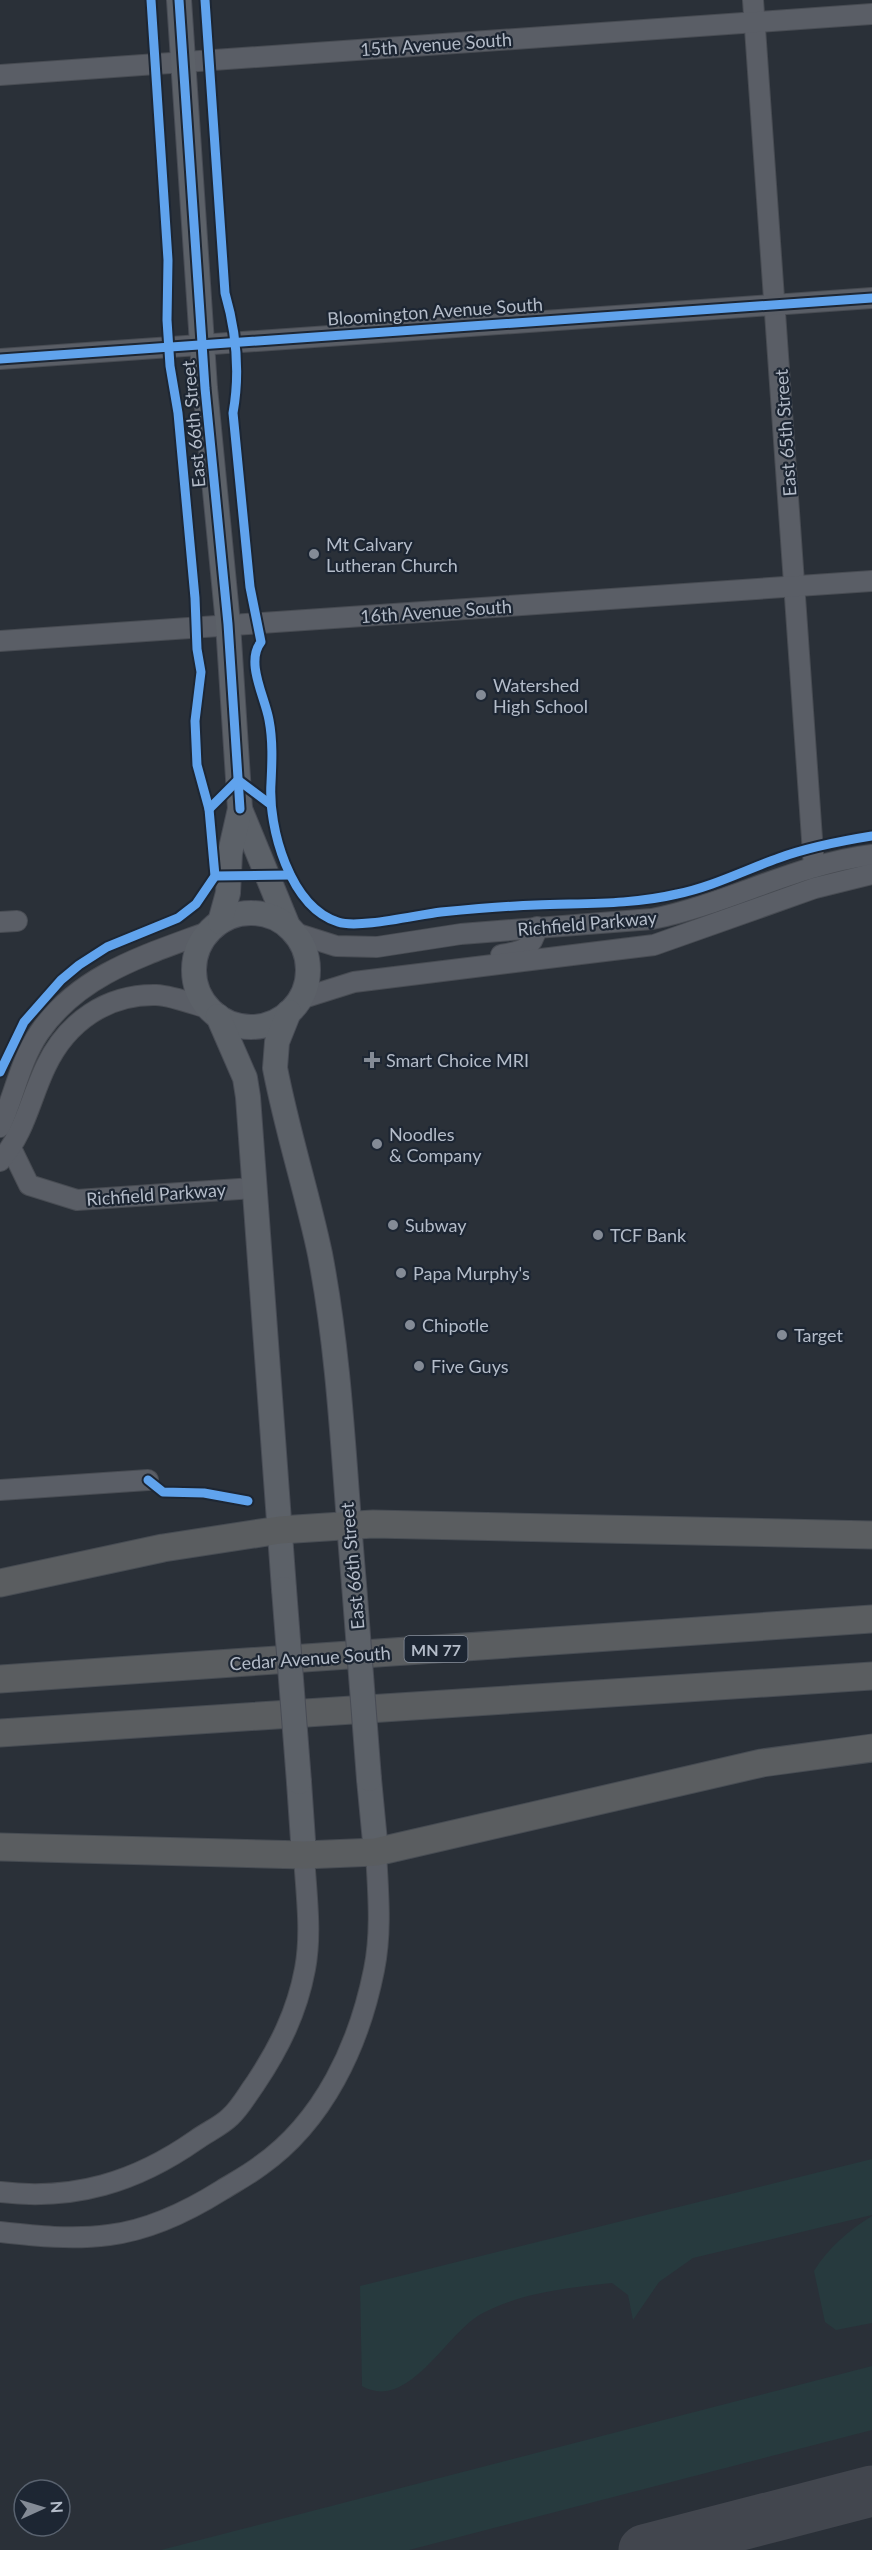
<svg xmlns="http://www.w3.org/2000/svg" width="872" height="2550" viewBox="0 0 872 2550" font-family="Lato,sans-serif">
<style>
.green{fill:#273a3e}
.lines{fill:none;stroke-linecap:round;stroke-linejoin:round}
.taxiway{stroke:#42464e;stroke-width:51}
.minor-casing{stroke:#484c53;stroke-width:22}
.major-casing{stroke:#484c55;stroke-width:26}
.highway-casing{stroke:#474c53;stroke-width:29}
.minor{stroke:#5a5e66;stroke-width:20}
.major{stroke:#5c6168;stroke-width:24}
.highway{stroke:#5a5d60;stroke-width:27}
.major-bridge-casing{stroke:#484c55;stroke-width:26;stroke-linecap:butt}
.major-bridge{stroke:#5c6168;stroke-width:24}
.cycleway-casing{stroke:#1d2633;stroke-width:13}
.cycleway{stroke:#60a3ed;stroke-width:9}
.poi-dot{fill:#848b96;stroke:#1d2633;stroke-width:2}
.labels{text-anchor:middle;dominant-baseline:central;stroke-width:4.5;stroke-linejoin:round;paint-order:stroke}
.shield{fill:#1d2633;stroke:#878f9c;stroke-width:1.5}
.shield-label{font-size:16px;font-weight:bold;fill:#b4bcc9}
.street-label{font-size:18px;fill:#b4bcc9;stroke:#1d2633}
.poi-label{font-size:18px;fill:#b4bcc9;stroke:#1d2633;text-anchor:start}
</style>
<rect width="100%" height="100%" fill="#2a3038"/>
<!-- green -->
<g class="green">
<path d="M872,2159v56l-179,43 -34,24 -26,38 -5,-25 -16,-12c-44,5 -89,9 -129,30 -36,18 -74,100 -121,73l-2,-100z"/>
<path d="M872,2216v107l-36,7 -11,-8 -11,-51c14,-23 35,-41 58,-55z"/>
<polygon points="872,2366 872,2430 409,2550 161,2550"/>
</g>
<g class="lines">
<!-- taxiway -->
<polyline class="taxiway" points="644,2550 872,2491"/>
<defs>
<g id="minor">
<polyline points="753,0 814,867"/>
<polyline points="0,75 872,14"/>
<polyline points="0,359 872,298"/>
<polyline points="0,641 872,581"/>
<polyline points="0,922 17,921"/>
<path d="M295,933l41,13 41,1 84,-13 191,-15c76,-15 144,-55 220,-64"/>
<path d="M501,955c22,-4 31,-5 36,-28"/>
<polyline points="300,999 354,982 654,945 815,888 872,874"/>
<path d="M0,1127c14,-30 20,-66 39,-94 40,-59 107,-78 171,-102"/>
<polyline points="11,1148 29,1185 77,1200 254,1188"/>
<path d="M0,1161c25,-28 30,-62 46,-95 21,-44 61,-72 110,-71 18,1 37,9 54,14"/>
<polyline points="0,1490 148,1480"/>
<path d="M0,2192c74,9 136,-10 196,-52 11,-8 25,-14 34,-23 10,-9 17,-22 25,-33 24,-36 42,-72 50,-115 7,-37 1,-76 -1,-114"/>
<path d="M0,2232c36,4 72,8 109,3 41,-5 78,-23 113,-45 13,-8 26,-15 38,-24 64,-45 99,-121 114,-196 8,-39 4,-79 2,-118"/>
</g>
<g id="major">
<polyline points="179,0 205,388 228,624 240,809 288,926"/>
<circle cx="251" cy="970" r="57"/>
<polyline points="220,922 228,893 230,853 240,809"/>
<path d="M289,1012l-12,30 -2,26c12,63 32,124 45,186 21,109 24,219 34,330"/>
<polyline points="218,1016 245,1078 248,1097 284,1589"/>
<polyline points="369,1779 376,1852"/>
<polyline points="299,1782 304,1855"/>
</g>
<g id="highway">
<polyline points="0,1583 163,1548 280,1530 373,1524 872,1535"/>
<polyline points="0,1679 872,1619"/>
<polyline points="0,1733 872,1676"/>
<polyline points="0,1847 304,1855 376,1852 762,1763 872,1748"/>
</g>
</defs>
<!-- minor casing -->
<use href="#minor" class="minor-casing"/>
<!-- major casing -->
<use href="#major" class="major-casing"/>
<!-- highway casing -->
<use href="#highway" class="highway-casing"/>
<!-- minor -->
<use href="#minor" class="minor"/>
<!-- major -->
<use href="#major" class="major"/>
<!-- highway -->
<use href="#highway" class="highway"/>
<defs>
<g id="major-bridge">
<polyline points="354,1584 369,1779"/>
<polyline points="284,1589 299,1782"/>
</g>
</defs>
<!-- major-bridge casing -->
<use href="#major-bridge" class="major-bridge-casing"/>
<!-- major-bridge -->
<use href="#major-bridge" class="major-bridge"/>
<defs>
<g id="cycleway">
<polyline points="179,0 205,388 228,624 240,809"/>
<path d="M205,0l20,293c11,38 15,81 8,120l17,174 11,55c-16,20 4,55 8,78 4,21 3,42 2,63 -3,45 19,124 67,139 20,7 78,-7 103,-10 32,-3 64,-6 95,-7 47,-2 95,0 141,-11 35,-7 68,-24 102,-36 30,-11 62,-17 93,-22"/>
<polyline points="0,359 872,298"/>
<polyline points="209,809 238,780 270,804"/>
<polyline points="215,876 290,875"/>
<polyline points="0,1072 24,1022 61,980 79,965 107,947 178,918 196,904 215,876 209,809 197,765 195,721 201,672 197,649 195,598 178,413 170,366 167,320 168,260 151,0"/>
<polyline points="148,1480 163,1492 204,1493 248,1501"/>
</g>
</defs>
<!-- cycleway casing -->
<use href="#cycleway" class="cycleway-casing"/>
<!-- cycleway -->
<use href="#cycleway" class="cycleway"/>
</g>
<!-- markers -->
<g class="poi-dot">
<circle cx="314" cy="554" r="6"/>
<circle cx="481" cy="695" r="6"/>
<path d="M369 1051h6v6h6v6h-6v6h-6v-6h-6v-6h6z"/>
<circle cx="377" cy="1144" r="6"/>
<circle cx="393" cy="1225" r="6"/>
<circle cx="598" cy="1235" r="6"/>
<circle cx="401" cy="1273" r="6"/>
<circle cx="410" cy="1325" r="6"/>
<circle cx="782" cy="1335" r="6"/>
<circle cx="419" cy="1366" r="6"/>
</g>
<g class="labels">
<!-- shield labels -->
<rect class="shield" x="404.5" y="1636" width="63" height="26" rx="4.5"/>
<g class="shield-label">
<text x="436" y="1649">MN 77</text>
</g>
<!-- street labels -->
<g class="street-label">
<text transform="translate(436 44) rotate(-4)">15th Avenue South</text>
<text transform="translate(435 311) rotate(-4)">Bloomington Avenue South</text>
<text transform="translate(193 424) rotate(-95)">East 66th Street</text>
<text transform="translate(785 433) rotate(-94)">East 65th Street</text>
<text transform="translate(436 611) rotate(-4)">16th Avenue South</text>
<text transform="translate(587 923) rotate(-5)">Richfield Parkway</text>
<text transform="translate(156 1194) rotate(-4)">Richfield Parkway</text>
<text transform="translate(352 1566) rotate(-95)">East 66th Street</text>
<text transform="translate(310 1658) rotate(-4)">Cedar Avenue South</text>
</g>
<!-- poi labels -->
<g class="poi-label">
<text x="326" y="544">Mt Calvary<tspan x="326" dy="21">Lutheran Church</tspan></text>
<text x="493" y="685">Watershed<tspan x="493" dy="21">High School</tspan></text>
<text x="386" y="1060">Smart Choice MRI</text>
<text x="389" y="1134">Noodles<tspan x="389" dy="21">&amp; Company</tspan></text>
<text x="405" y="1225">Subway</text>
<text x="610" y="1235">TCF Bank</text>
<text x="413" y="1273">Papa Murphy's</text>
<text x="422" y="1325">Chipotle</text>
<text x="794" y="1335">Target</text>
<text x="431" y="1366">Five Guys</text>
</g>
</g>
<!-- north arrow -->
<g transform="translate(42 2508) rotate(86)"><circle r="28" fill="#1d2633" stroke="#59626f" stroke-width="1.5"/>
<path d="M0-4.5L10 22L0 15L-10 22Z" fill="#848b96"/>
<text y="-9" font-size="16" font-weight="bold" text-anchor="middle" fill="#b4bcc9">N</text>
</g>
</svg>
